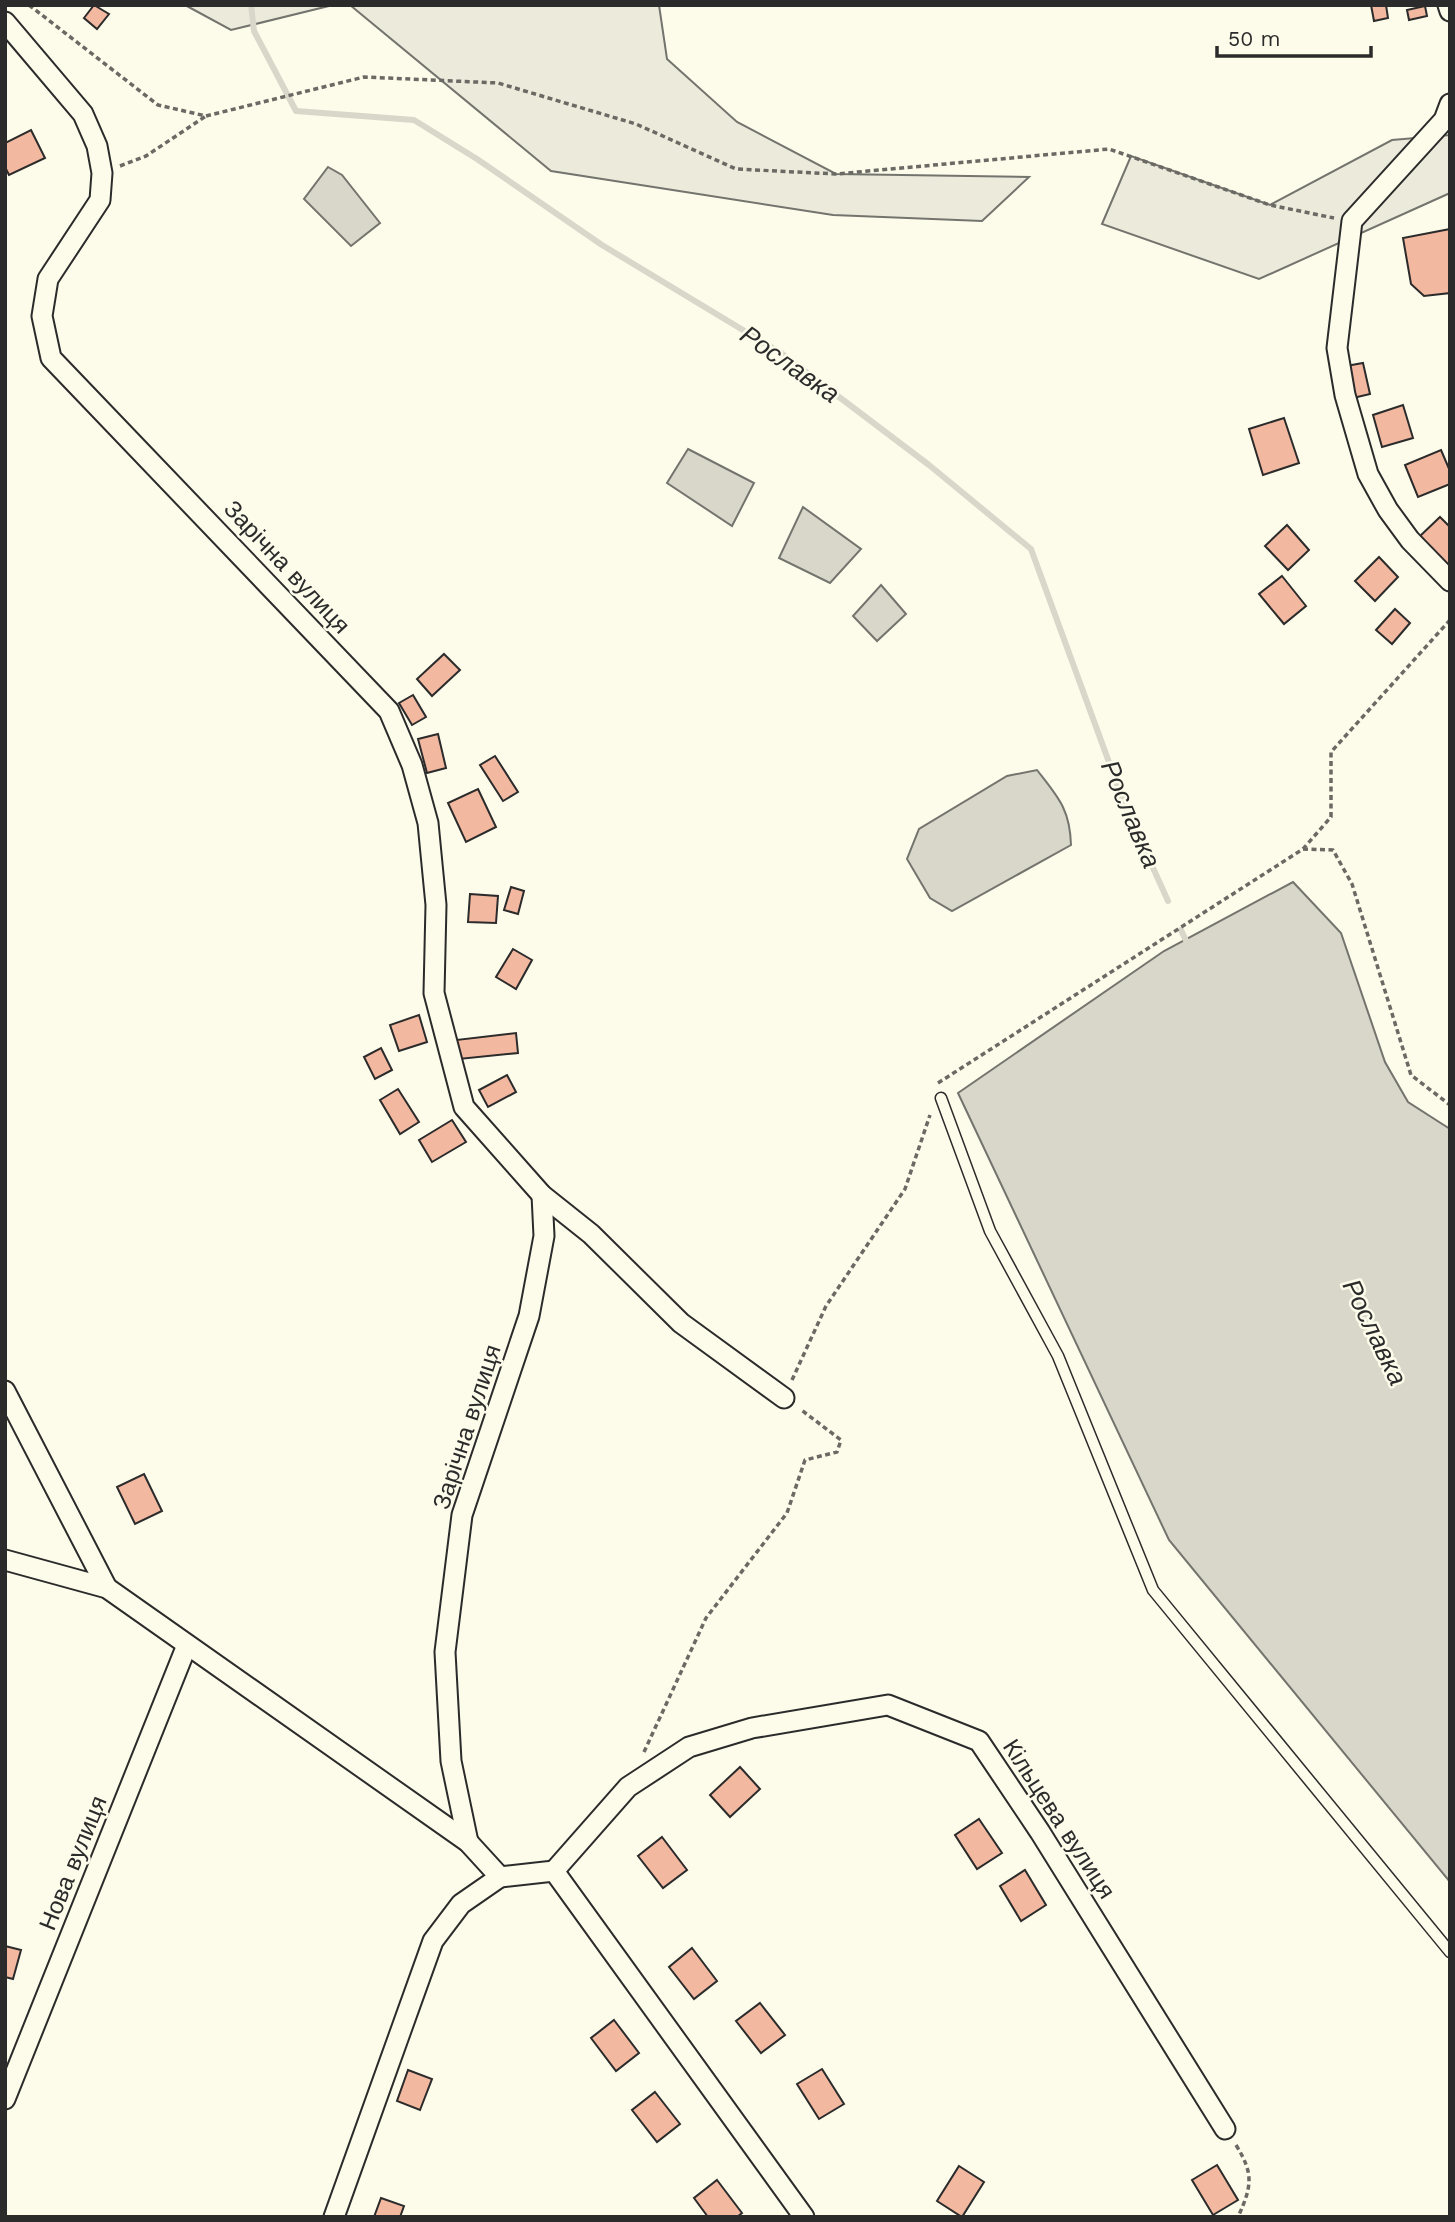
<svg xmlns="http://www.w3.org/2000/svg" width="1455" height="2222" viewBox="0 0 1455 2222" font-family="'Work Sans',sans-serif">
<style>
.green{fill:#ecebdb;stroke:#74746e;stroke-width:2}
.water{fill:#d8d7c9;stroke:#74746e;stroke-width:2}
.lines{fill:none;stroke-linecap:round;stroke-linejoin:round}
.stream{stroke:#d8d7c9;stroke-width:6}
.building{fill:#f2b8a0;stroke:#2b2b2b;stroke-width:2}
.lane-casing{stroke:#2b2b2b;stroke-width:13}
.street-casing{stroke:#2b2b2b;stroke-width:23}
.path{stroke:#6a6964;stroke-width:3.5;stroke-dasharray:5 3.5;stroke-linecap:butt}
.lane{stroke:#fdfbea;stroke-width:10}
.street{stroke:#fdfbea;stroke-width:19}
.labels{text-anchor:middle;dominant-baseline:central;stroke-width:5;stroke-linejoin:round;paint-order:stroke}
.street-label{font-size:24px;fill:#2b2b2b;stroke:#fdfbea}
.water-label{font-size:26px;font-style:italic;fill:#2b2b2b;stroke:#fdfbea}
</style>
<rect width="100%" height="100%" fill="#fdfbea"/>
<!-- green -->
<g class="green">
<polygon points="185,5 333,5 231,30"/>
<polygon points="350,5 659,5 667,59 737,122 836,174 1029,177 982,221 833,215 551,171"/>
<polygon points="1450,135 1450,193 1259,279 1102,224 1131,156 1270,205 1392,140"/>
</g>
<!-- water -->
<g class="water">
<polygon points="328,167 342,175 380,223 351,246 304,199"/>
<polygon points="688,449 754,483 732,526 667,483"/>
<polygon points="803,507 861,549 830,583 779,558"/>
<polygon points="881,585 906,614 877,641 853,616"/>
<path d="M1037,770c21,27 33,39 34,75l-119,66 -22,-13 -23,-39 12,-30 88,-53z"/>
<polygon points="1293,882 1341,933 1385,1062 1408,1102 1450,1129 1450,1882 1169,1540 958,1093 1164,951"/>
</g>
<g class="lines">
<!-- stream -->
<g class="stream">
<polyline points="251,5 254,31 296,111 414,120 477,159 602,245 781,353 929,465 1031,549 1125,806 1168,901"/>
<polyline points="1181,930 1189,947"/>
</g>
</g>
<!-- building -->
<g class="building">
<polygon points="94,5 109,14 97,29 84,18"/>
<polygon points="1371,5 1386,5 1388,18 1374,21"/>
<polygon points="1425,6 1427,16 1409,20 1407,10"/>
<polygon points="31,130 45,158 9,175 5,167 5,143"/>
<polygon points="1450,229 1450,293 1424,296 1411,284 1403,238"/>
<polygon points="1363,363 1370,394 1353,398 1346,366"/>
<polygon points="1403,405 1413,438 1382,447 1373,415"/>
<polygon points="1284,418 1299,463 1263,475 1249,429"/>
<polygon points="1441,450 1450,471 1450,484 1418,497 1405,465"/>
<polygon points="1440,517 1450,527 1450,568 1419,537"/>
<polygon points="1287,525 1309,550 1288,570 1265,546"/>
<polygon points="1379,557 1398,577 1375,601 1355,581"/>
<polygon points="1282,576 1306,606 1284,624 1259,594"/>
<polygon points="1395,609 1410,623 1392,644 1376,630"/>
<polygon points="444,654 460,670 432,696 417,679"/>
<polygon points="413,695 426,717 412,725 399,703"/>
<polygon points="438,734 446,768 427,773 418,739"/>
<polygon points="495,756 518,792 503,801 480,765"/>
<polygon points="478,789 496,827 466,842 448,803"/>
<polygon points="511,887 524,891 518,914 504,910"/>
<polygon points="470,894 498,896 496,923 468,922"/>
<polygon points="513,949 532,960 516,989 496,977"/>
<polygon points="419,1015 427,1042 399,1051 390,1025"/>
<polygon points="516,1033 518,1053 459,1059 456,1040"/>
<polygon points="381,1048 392,1070 375,1079 364,1057"/>
<polygon points="507,1075 516,1092 488,1107 479,1090"/>
<polygon points="398,1089 419,1122 400,1134 380,1100"/>
<polygon points="452,1120 466,1142 432,1162 419,1140"/>
<polygon points="144,1474 162,1511 135,1524 117,1487"/>
<polygon points="740,1767 760,1789 730,1817 710,1795"/>
<polygon points="979,1819 1002,1853 977,1869 955,1835"/>
<polygon points="662,1837 687,1870 663,1888 638,1856"/>
<polygon points="1025,1870 1046,1905 1021,1921 1000,1886"/>
<polygon points="5,1946 21,1950 13,1979 5,1977"/>
<polygon points="692,1948 717,1981 694,1999 669,1967"/>
<polygon points="760,2003 785,2035 761,2053 736,2021"/>
<polygon points="614,2020 639,2053 616,2071 591,2038"/>
<polygon points="822,2069 844,2104 819,2119 797,2084"/>
<polygon points="408,2070 432,2079 420,2110 397,2101"/>
<polygon points="655,2092 680,2124 657,2142 632,2110"/>
<polygon points="1217,2165 1238,2200 1213,2215 1192,2180"/>
<polygon points="959,2166 984,2182 962,2217 937,2201"/>
<polygon points="717,2180 742,2213 737,2217 708,2217 694,2198"/>
<polygon points="381,2198 404,2206 400,2217 374,2217"/>
</g>
<g class="lines">
<defs>
<polyline id="lane" points="941,1098 990,1231 1058,1356 1153,1590 1450,1952"/>
<g id="street">
<polyline points="1448,5 1450,11"/>
<polyline points="5,22 83,114 97,146 102,173 100,200 48,279 42,316 51,358 389,711 412,765 428,823 436,905 434,993 464,1107 542,1195 591,1234 681,1323 784,1398"/>
<polyline points="1450,104 1444,120 1352,221 1337,348 1345,395 1368,474 1388,510 1410,540 1450,581"/>
<polyline points="5,1391 107,1588"/>
<polyline points="5,1560 107,1588 468,1842 500,1877 554,1871"/>
<polyline points="468,1842 451,1761 445,1652 462,1515 529,1316 544,1236 542,1195"/>
<polyline points="554,1871 628,1787 689,1747 752,1728 888,1705 979,1741 1040,1832 1225,2129"/>
<polyline points="554,1871 804,2217"/>
<polyline points="5,2099 187,1645"/>
<polyline points="334,2217 433,1941 461,1904 500,1877"/>
</g>
</defs>
<!-- lane casing -->
<use href="#lane" class="lane-casing"/>
<!-- street casing -->
<use href="#street" class="street-casing"/>
<!-- path -->
<g class="path">
<polyline points="29,5 158,105 206,116 364,77 498,83 636,124 736,169 836,174 1109,149 1270,205 1334,218"/>
<polyline points="120,166 146,156 206,116"/>
<polyline points="1303,849 1333,850 1352,884 1411,1075 1450,1105"/>
<polyline points="938,1083 1303,849 1331,817 1331,752 1450,620"/>
<polyline points="792,1380 826,1306 905,1189 930,1115"/>
<polyline points="644,1752 706,1618 787,1513 805,1460 837,1452 841,1440 800,1409"/>
<path d="M1236,2145c18,29 16,41 2,72"/>
</g>
<!-- lane -->
<use href="#lane" class="lane"/>
<!-- street -->
<use href="#street" class="street"/>
</g>
<g class="labels">
<!-- street labels -->
<g class="street-label">
<text transform="translate(287 567) rotate(47)">Зарічна вулиця</text>
<text transform="translate(467 1427) rotate(-72)">Зарічна вулиця</text>
<text transform="translate(1059 1819) rotate(57)">Кільцева вулиця</text>
<text transform="translate(73 1863) rotate(-68)">Нова вулиця</text>
</g>
<!-- water labels -->
<g class="water-label">
<text transform="translate(790 364) rotate(35)">Рославка</text>
<text transform="translate(1131 814) rotate(67)">Рославка</text>
<text transform="translate(1375 1332) rotate(64)">Рославка</text>
</g>
</g>
<!-- border -->
<rect width="1455" height="2222" fill="none" stroke="#2b2b2b" stroke-width="14"/>
<!-- scale -->
<path d="M1217 46v10h154v-10" fill="none" stroke="#2b2b2b" stroke-width="3.5"/>
<text x="1228" y="46" font-size="21" fill="#2b2b2b" stroke="#fdfbea" stroke-width="5" paint-order="stroke">50 m</text>
</svg>
